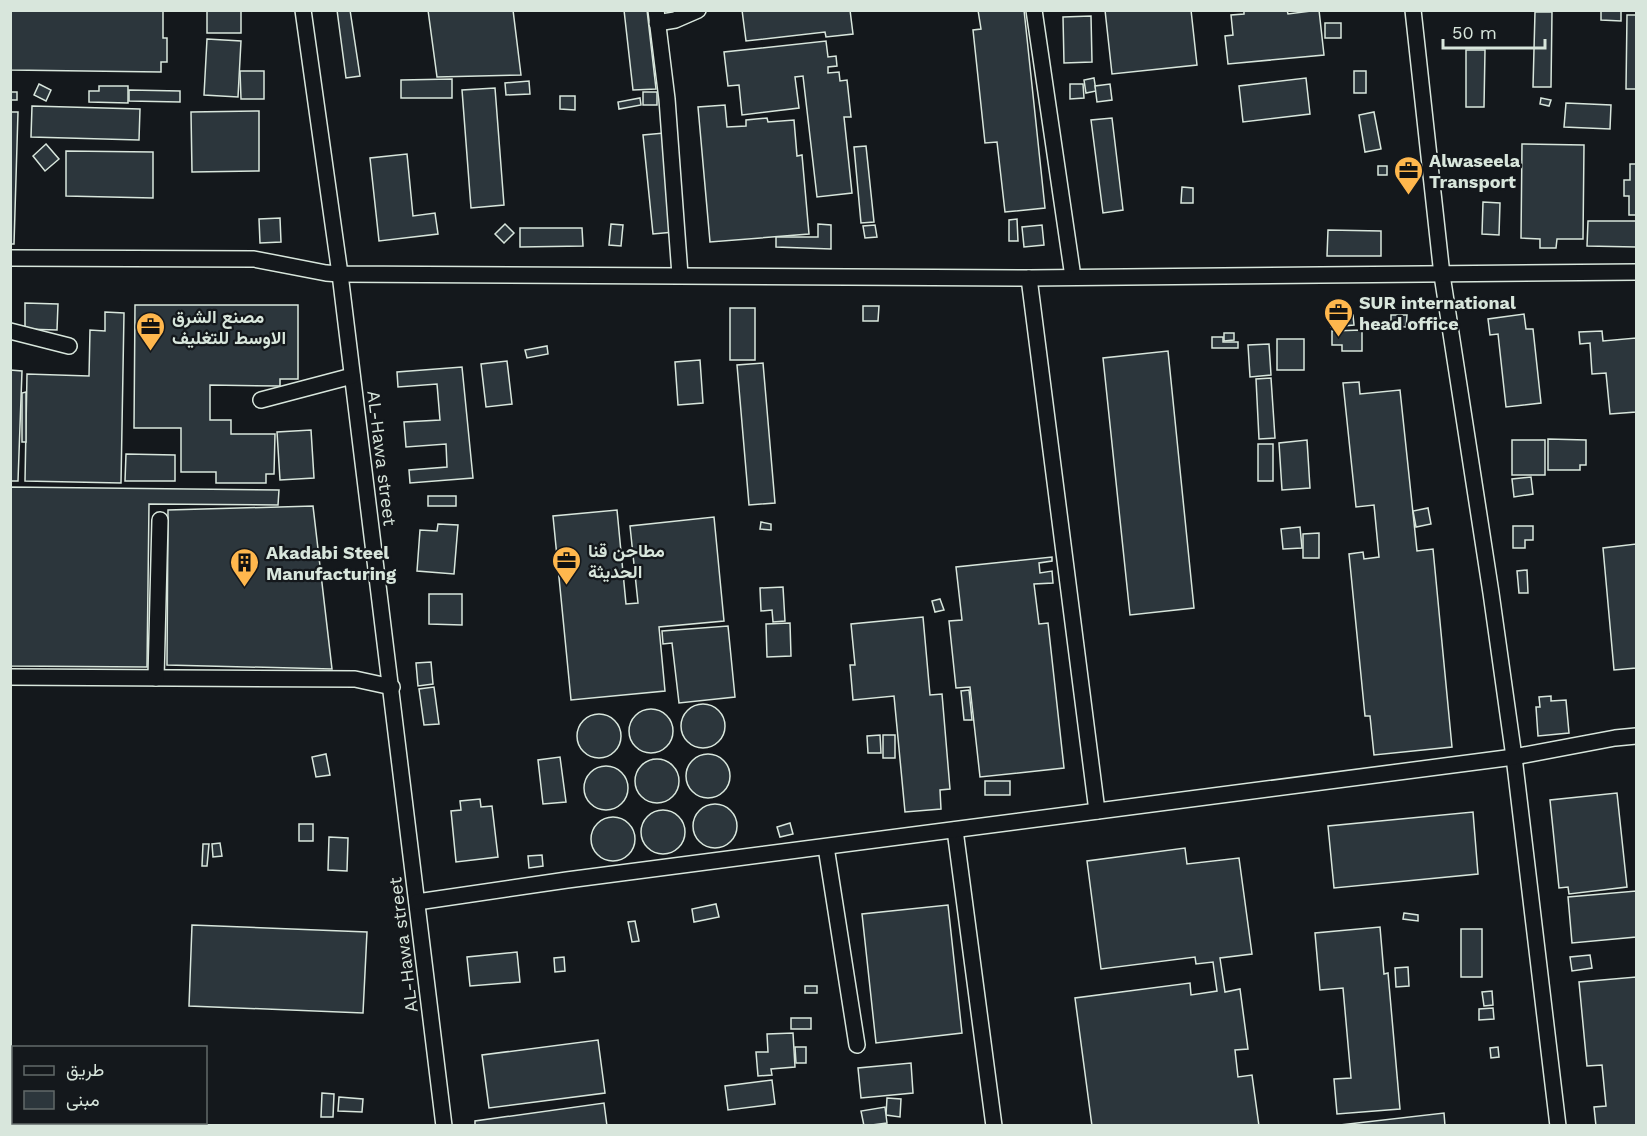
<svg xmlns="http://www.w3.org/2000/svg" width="1647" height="1136" viewBox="0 0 1647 1136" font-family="'Work Sans',Vazirmatn,sans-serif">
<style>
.building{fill:#2c363c;stroke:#d8e6dc;stroke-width:1.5}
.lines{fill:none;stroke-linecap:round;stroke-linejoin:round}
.minor-casing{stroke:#d8e6dc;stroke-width:18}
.minor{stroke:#14181c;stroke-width:15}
.labels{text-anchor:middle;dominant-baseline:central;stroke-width:4.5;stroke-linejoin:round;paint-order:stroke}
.poi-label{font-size:18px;font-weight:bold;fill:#d8e6dc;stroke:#14181c;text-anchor:start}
.street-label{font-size:18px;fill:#d8e6dc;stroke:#14181c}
</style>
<rect width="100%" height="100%" fill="#14181c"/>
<!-- building -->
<g class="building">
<polygon points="10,10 163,10 163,38 167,38 167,62 161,62 161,72 10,70"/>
<rect x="207" y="10" width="34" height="23"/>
<polygon points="337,10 350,10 360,76 346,78"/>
<polygon points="428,10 513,10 521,75 437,77"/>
<polygon points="624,10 647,10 656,89 633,90"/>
<polygon points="742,10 850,10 853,34 826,37 825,32 746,41"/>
<polygon points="978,10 1024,10 1045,208 1005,212 997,142 985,143 973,30 981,29"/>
<polygon points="1105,10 1191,10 1197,65 1112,74"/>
<polygon points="1244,10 1287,10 1288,14 1319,10 1324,55 1228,64 1225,36 1233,35 1231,15 1244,14"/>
<polygon points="1601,10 1621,10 1621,21 1601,20"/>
<polygon points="1535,12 1552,12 1551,87 1533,87"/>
<polygon points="1627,15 1636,15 1636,89 1626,89"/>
<polygon points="1091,16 1092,62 1064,63 1063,17"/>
<rect x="1325" y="23" width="16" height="15"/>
<polygon points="207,39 241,41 238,97 204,95"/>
<polygon points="826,41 828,57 836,56 837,66 828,67 828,73 839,72 840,81 847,80 851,117 844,117 852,193 817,197 803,76 795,77 799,108 742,115 739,85 728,86 724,52"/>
<polygon points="1466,50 1485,50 1484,107 1466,107"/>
<polygon points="240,71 264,71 264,99 241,99"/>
<rect x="1354" y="71" width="12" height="22"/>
<polygon points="1094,78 1096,91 1086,93 1084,80"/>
<polygon points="1306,78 1310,114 1243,122 1239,86"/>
<polygon points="452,79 452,98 401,98 401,80"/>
<polygon points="529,81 530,94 506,95 505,83"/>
<polygon points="39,84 51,90 46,101 34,95"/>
<polygon points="1070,84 1083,84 1084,98 1070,99"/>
<polygon points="1110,84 1112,100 1097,102 1095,86"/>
<polygon points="99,86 128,86 128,103 89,102 89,91 99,91"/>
<polygon points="495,88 504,205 471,208 462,90"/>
<polygon points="129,90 180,91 180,102 129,101"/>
<rect x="10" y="92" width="7" height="8"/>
<rect x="643" y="92" width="14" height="13"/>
<polygon points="560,96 575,96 575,110 560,109"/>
<polygon points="640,98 641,105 619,109 618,102"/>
<polygon points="1541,98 1551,100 1549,106 1540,104"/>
<polygon points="1566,103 1611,105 1610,129 1564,127"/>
<polygon points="725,105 727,127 746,126 746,120 767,118 768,122 794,120 797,156 802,155 809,234 710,242 698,107"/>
<polygon points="32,106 140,109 139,140 31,137"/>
<polygon points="259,111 259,171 192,172 191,112"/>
<polygon points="10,112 18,112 14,244 10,244"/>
<polygon points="1374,112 1381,149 1365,152 1359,115"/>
<polygon points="1112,118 1123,210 1103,213 1091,120"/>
<polygon points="664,133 674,232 653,234 643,135"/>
<polygon points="46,144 59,159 45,171 33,156"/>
<polygon points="1522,144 1584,145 1583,239 1557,239 1556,248 1540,248 1540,239 1521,238"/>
<polygon points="866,146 874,222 861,223 854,147"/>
<polygon points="66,151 153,152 153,198 66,196"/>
<polygon points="407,154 413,216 435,213 438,234 379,241 370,158"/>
<polygon points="1630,164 1636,164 1636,215 1629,215 1629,196 1624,196 1624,180 1630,180"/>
<rect x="1378" y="166" width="9" height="9"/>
<polygon points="1182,187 1193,188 1193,203 1181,203"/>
<polygon points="1483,202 1500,203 1499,235 1482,234"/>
<polygon points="280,218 281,242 260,243 259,219"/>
<polygon points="1017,219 1018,241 1009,241 1009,220"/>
<polygon points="1588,221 1636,221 1636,247 1587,246"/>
<polygon points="505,224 514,233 504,243 495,234"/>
<polygon points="611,224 623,225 621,246 609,245"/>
<polygon points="818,224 831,225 831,249 776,247 776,237 818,237"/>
<polygon points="875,225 877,237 865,238 863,226"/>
<polygon points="1042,225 1044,245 1024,247 1022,227"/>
<polygon points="520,228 582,228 583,246 520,247"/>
<polygon points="1328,230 1381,231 1381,256 1327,256"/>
<polygon points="25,303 58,304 57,330 25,329"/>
<polygon points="135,305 298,305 298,379 280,379 280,386 210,385 210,420 231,420 231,434 275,434 274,474 266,474 266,483 216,483 216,472 181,472 181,428 134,428"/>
<polygon points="863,306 879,306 878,321 863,321"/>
<rect x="730" y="308" width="25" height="52"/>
<polygon points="105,312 124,313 121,483 25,481 27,374 89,376 90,330 105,331"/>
<polygon points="1524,314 1526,329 1533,329 1541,403 1506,407 1498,334 1490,335 1488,319"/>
<polygon points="1353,315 1354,325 1331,327 1330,317"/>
<polygon points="1391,315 1407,315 1406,327 1391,326"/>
<polygon points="1362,330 1362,351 1342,351 1342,345 1332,345 1332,331"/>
<polygon points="1602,331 1603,341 1636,338 1636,412 1610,414 1606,373 1592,374 1590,343 1580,344 1579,332"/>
<polygon points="1224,333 1234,333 1234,340 1224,341"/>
<polygon points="1212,337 1223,337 1223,342 1238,342 1238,348 1212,348"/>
<rect x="1277" y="339" width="27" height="31"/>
<polygon points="1269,344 1271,375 1250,377 1248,345"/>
<polygon points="547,346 548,354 527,358 525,350"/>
<polygon points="1168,351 1194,608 1130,615 1103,358"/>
<polygon points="700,360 703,403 678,405 675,362"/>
<polygon points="507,361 512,404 486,407 481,364"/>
<polygon points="763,363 775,503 749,505 737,365"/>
<polygon points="462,367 473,478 410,483 409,470 447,467 446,444 406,447 404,422 440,420 437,384 398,387 397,372"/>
<polygon points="10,370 22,371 18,481 10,481"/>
<polygon points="1271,378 1275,438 1259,439 1256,379"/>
<polygon points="1359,382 1360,394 1400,390 1417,551 1433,549 1452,747 1374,755 1370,716 1365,716 1349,554 1363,552 1364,559 1379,557 1374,505 1356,507 1343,383"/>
<polygon points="26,392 26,442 22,442 22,393"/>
<polygon points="311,430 314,478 280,480 277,432"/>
<polygon points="1548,439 1586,440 1586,465 1580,465 1580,470 1548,470"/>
<polygon points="1307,440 1310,488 1282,490 1279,443"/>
<rect x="1512" y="440" width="33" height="35"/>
<rect x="1258" y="444" width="15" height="37"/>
<polygon points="126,454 175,455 175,481 125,481"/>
<polygon points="1531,477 1533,494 1514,497 1512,479"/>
<polygon points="10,487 279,490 278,505 149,504 147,667 10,666"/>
<rect x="428" y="496" width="28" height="10"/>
<polygon points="313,506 332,669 167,665 168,510"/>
<polygon points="1428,508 1431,524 1416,527 1413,511"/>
<polygon points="617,510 626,604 638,603 630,526 714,517 724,621 659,627 665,691 571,700 553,516"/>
<polygon points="761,522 771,524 771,530 760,529"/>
<polygon points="438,524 458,525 454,574 417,571 420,530 437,531"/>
<polygon points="1513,526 1533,526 1533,540 1525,540 1525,548 1513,548"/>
<polygon points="1300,527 1302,548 1283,549 1281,529"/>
<polygon points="1319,533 1319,558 1303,558 1303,534"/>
<polygon points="1636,544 1636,668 1614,670 1603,548"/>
<polygon points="1052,557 1052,561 1039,563 1040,573 1052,571 1053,583 1034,584 1039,624 1048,623 1064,768 980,777 970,687 956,688 949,621 962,620 956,567"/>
<polygon points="1527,570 1528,593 1519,593 1517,571"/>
<polygon points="783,587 785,621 773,622 772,610 761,611 760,588"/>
<polygon points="429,594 462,594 462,625 429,624"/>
<polygon points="940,599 944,610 935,612 932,601"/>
<polygon points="923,617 930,695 942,694 950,789 940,790 941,809 905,812 894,696 853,700 850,665 855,665 851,624"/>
<polygon points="790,623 791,656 767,657 766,624"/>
<polygon points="728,626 735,697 679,703 672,643 663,644 662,631"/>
<polygon points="431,662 433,684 418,686 416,663"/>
<polygon points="434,687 439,724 424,725 419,689"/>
<polygon points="969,690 972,720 964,720 961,691"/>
<polygon points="1551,696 1551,701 1566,700 1569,733 1538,736 1536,707 1540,707 1539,697"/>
<circle cx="703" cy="726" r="22"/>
<circle cx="651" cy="731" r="22"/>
<circle cx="599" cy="736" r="22"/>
<polygon points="880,735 881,753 868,753 867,736"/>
<rect x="883" y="735" width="12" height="23"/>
<circle cx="708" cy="776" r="22"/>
<polygon points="326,754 330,775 316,777 312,757"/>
<polygon points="560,757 566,802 543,804 538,760"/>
<circle cx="657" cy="781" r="22"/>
<circle cx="606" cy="788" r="22"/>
<rect x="985" y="781" width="25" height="14"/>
<polygon points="1617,793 1627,887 1569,894 1568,887 1559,888 1550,800"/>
<polygon points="480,799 481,807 492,806 498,857 456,862 451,811 461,810 460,801"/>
<circle cx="715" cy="826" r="22"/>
<circle cx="663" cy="832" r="22"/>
<polygon points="1473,812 1478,874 1334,888 1328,826"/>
<circle cx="613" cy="839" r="22"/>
<polygon points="790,823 793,834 780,837 777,827"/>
<rect x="299" y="824" width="14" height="17"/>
<polygon points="329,837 348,838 347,871 328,870"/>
<polygon points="220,843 222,856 213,857 212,844"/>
<polygon points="203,844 209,844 207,866 202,866"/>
<polygon points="1185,848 1187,864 1239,858 1252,954 1220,958 1225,992 1240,989 1248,1049 1235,1050 1238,1077 1252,1075 1259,1126 1092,1126 1075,998 1190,983 1191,995 1217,991 1213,962 1196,964 1195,957 1101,969 1087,861"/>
<polygon points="542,855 543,866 529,868 528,856"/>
<polygon points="1636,891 1636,937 1572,943 1568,897"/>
<polygon points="716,904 719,917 694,922 692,909"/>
<polygon points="948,905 962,1033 876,1043 862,914"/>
<polygon points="1404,913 1418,915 1418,921 1403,919"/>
<polygon points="635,921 639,941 632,942 628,922"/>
<polygon points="192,925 367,932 363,1013 189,1006"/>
<polygon points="1380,927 1384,974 1388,973 1400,1109 1337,1114 1334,1079 1351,1078 1343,988 1320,990 1315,933"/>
<rect x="1461" y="929" width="21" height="48"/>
<polygon points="517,952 520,982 470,986 467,957"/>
<polygon points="1590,955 1592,968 1572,971 1570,957"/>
<polygon points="564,957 565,971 555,972 554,958"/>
<polygon points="1408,967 1409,986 1396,987 1395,968"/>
<polygon points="1636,977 1636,1126 1596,1126 1594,1107 1606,1106 1602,1065 1587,1066 1579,982"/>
<rect x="805" y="986" width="12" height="7"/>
<polygon points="1492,991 1493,1005 1484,1006 1482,992"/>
<polygon points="1493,1008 1494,1019 1479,1020 1479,1009"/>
<rect x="791" y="1018" width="20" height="11"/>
<polygon points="793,1033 795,1067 771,1069 772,1075 758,1076 756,1052 768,1052 767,1034"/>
<polygon points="598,1040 605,1093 489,1108 482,1055"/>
<polygon points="795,1047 806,1047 806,1063 796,1063"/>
<polygon points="1498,1047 1499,1057 1491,1058 1490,1048"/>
<polygon points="911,1063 913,1093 861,1098 858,1068"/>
<polygon points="772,1080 775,1104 728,1110 725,1086"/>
<polygon points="322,1093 334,1094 333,1117 321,1117"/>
<polygon points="339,1097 363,1099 362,1112 338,1111"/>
<polygon points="887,1098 901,1099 900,1117 886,1115"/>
<polygon points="604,1103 607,1126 475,1126 475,1121"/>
<polygon points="885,1107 887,1123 864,1126 861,1111"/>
<polygon points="1444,1113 1445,1126 1331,1126"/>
</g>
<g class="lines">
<defs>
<g id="minor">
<polyline points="303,10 340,274 444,1126"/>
<polyline points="656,10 667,99 680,275"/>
<polyline points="1034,10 1073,277"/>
<polyline points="1413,10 1442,275 1491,593 1514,757 1558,1126"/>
<polyline points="657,23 675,20 698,10"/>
<polyline points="10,258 254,259 326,273 340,274 1029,278 1636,272"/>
<polyline points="1029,278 1097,811"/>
<polyline points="10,331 69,346"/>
<polyline points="261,400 352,376"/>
<polyline points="10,677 355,679 392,687"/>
<polyline points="156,678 160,520"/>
<polyline points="955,830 994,1126"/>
<polyline points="826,847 857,1045"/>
<polyline points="417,902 567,880 1514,757 1615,738 1636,736"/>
</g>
</defs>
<!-- minor casing -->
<use href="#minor" class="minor-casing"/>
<!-- minor -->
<use href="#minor" class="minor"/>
</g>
<!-- icons -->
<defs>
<symbol id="office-pin" viewBox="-11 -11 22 30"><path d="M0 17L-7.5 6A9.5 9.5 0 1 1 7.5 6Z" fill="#ffb74d" stroke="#14181c"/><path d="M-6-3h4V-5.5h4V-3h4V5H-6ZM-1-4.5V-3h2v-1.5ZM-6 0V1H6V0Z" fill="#111"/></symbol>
<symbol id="building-pin" viewBox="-11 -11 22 30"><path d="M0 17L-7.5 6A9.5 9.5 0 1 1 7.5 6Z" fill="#ffb74d" stroke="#14181c"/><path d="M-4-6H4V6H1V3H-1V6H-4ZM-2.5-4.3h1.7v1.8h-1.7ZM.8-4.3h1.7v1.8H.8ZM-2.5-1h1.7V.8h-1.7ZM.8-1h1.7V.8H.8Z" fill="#111"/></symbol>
</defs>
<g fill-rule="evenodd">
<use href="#office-pin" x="1392" y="154" width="33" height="45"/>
<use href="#office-pin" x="1322" y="296" width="33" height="45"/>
<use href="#office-pin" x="134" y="310" width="33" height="45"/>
<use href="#office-pin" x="550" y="544" width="33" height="45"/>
<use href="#building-pin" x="228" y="546" width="33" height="45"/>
</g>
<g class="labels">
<!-- poi labels -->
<g class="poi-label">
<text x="1429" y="160">Alwaseela<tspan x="1429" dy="21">Transport</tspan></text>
<text x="1359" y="302">SUR international<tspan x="1359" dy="21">head office</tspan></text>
<text x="172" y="316">مصنع الشرق<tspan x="172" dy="21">الاوسط للتغليف</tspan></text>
<text x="588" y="550">مطاحن قنا<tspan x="588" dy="21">الحديثة</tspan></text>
<text x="266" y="552">Akadabi Steel<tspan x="266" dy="21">Manufacturing</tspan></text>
</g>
<!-- street labels -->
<g class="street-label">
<text transform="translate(382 458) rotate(83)">AL-Hawa street</text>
<text transform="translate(403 945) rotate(-97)">AL-Hawa street</text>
</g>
</g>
<!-- border -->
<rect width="1647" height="1136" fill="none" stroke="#d8e6dc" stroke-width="24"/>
<!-- legend -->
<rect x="12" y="1046" width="195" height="78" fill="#14181c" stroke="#626a69" stroke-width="1.5"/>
<rect x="24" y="1066" width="30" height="9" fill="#14181c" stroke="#626a69" stroke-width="1.5"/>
<text x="66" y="1076" font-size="18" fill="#d8e6dc">طريق</text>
<rect x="24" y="1091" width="30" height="18" fill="#2c363c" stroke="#626a69" stroke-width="1.5"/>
<text x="66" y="1106" font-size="18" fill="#d8e6dc">مبنى</text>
<!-- scale -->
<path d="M1443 39v9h102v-9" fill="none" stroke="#d8e6dc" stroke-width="3"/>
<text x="1452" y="39" font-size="18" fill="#d8e6dc" stroke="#14181c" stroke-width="4.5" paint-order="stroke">50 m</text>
</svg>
